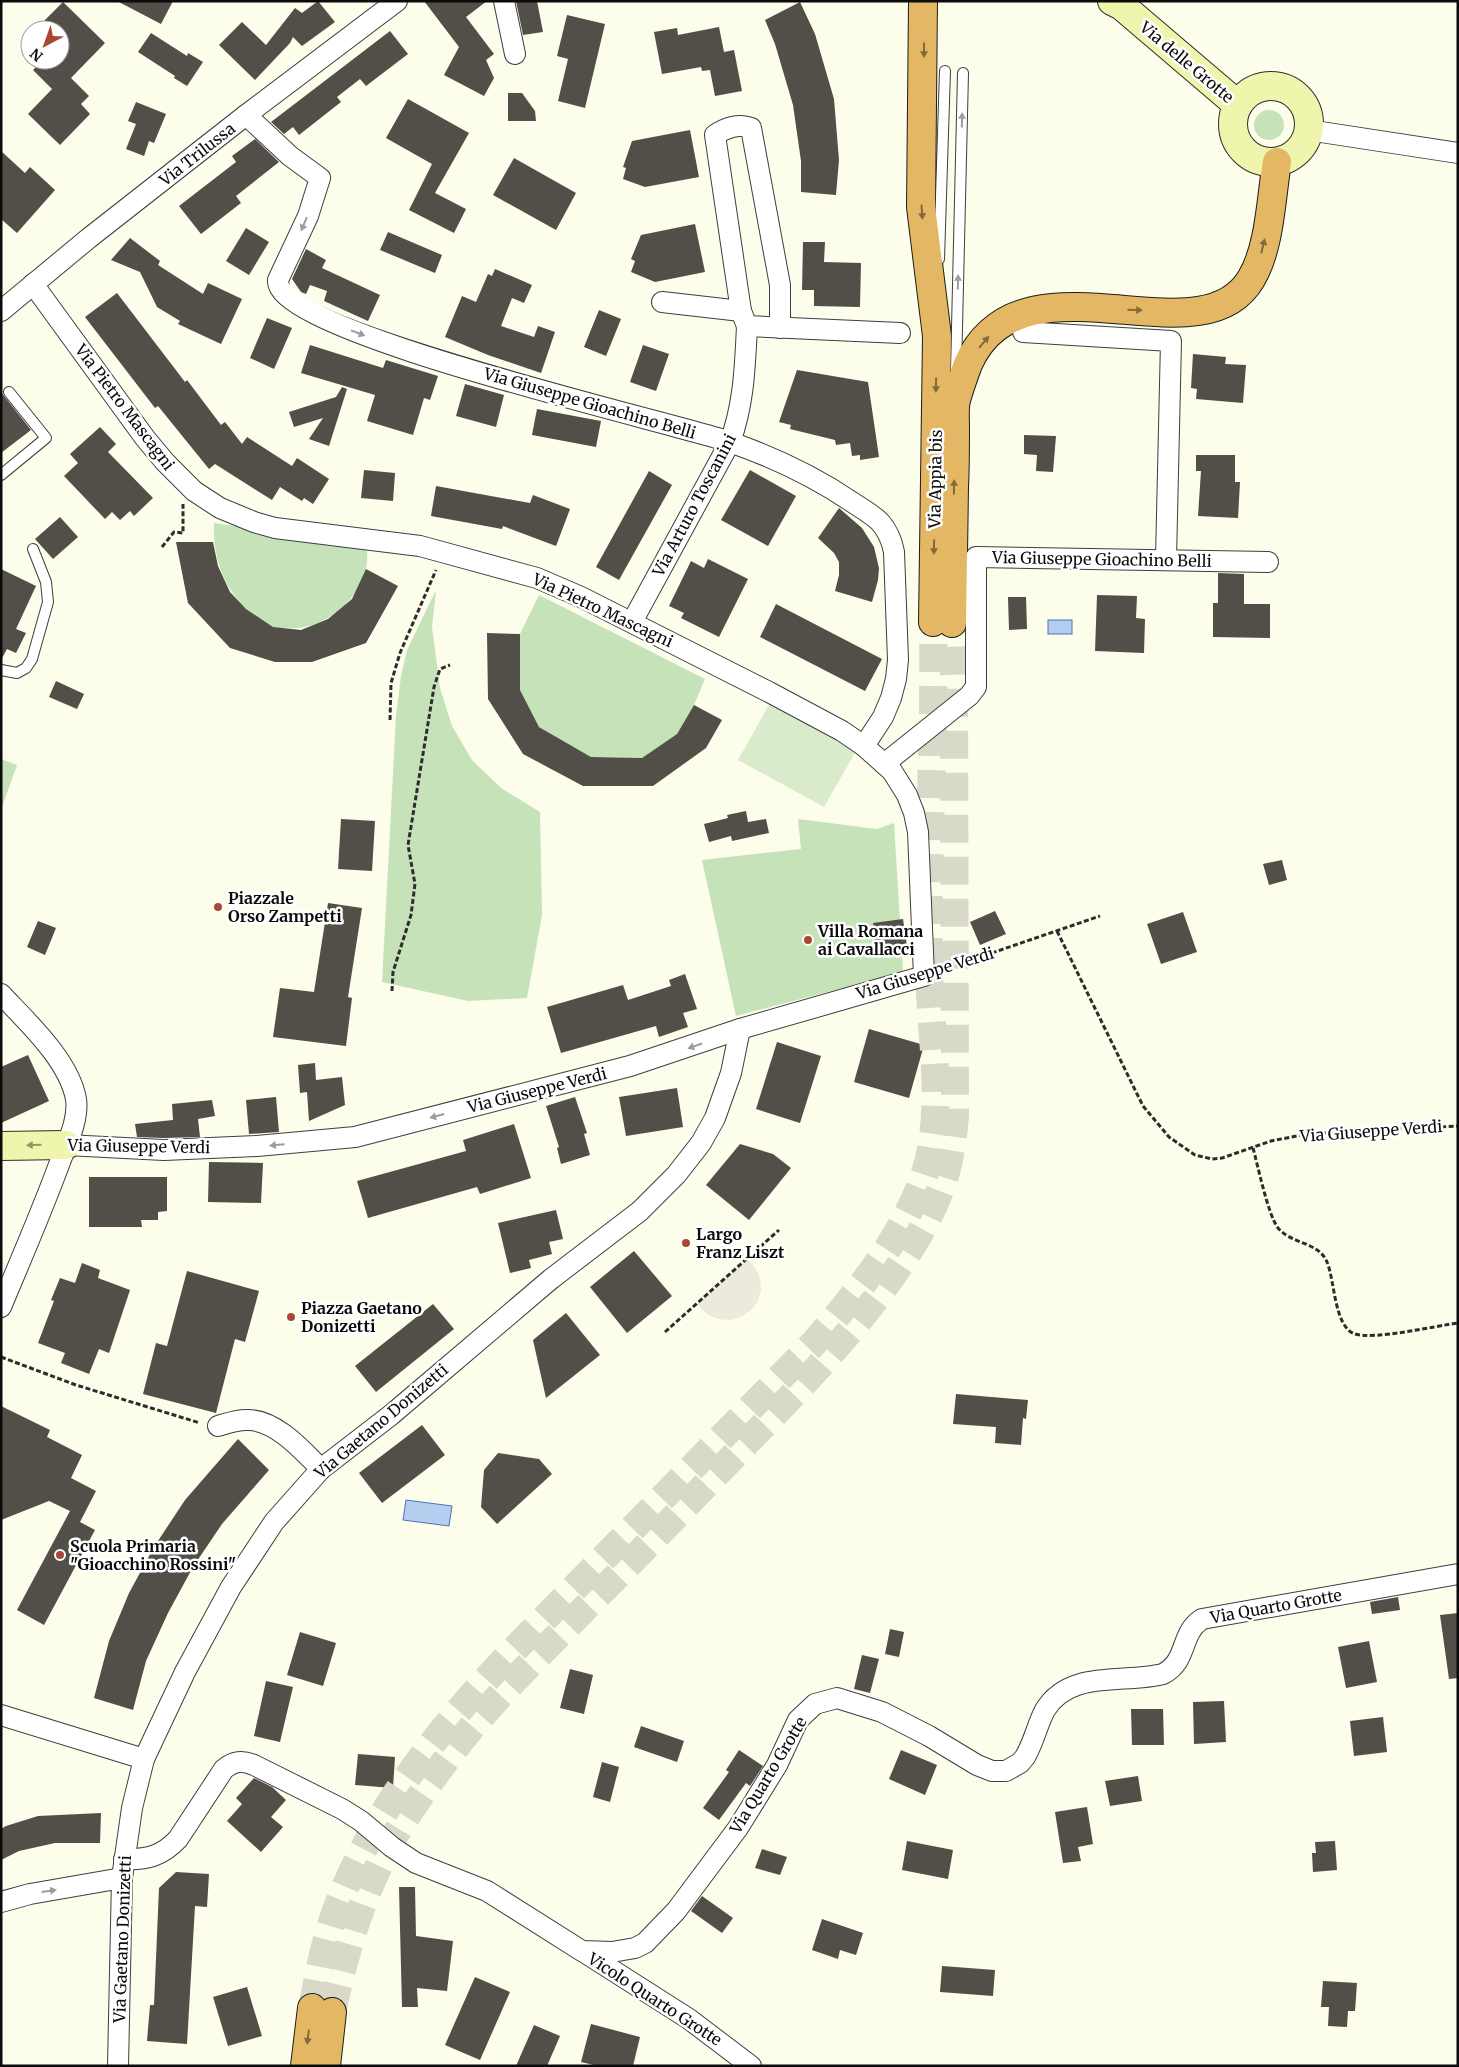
<svg xmlns="http://www.w3.org/2000/svg" width="1459" height="2067" viewBox="0 0 1459 2067" font-family="Merriweather,serif">
<style>
.green{fill:#c6e2b9}
.pitch{fill:#d9ebca}
.plaza{fill:#ebeadc}
.water{fill:#b5cdee;stroke:#4575bc}
.building{fill:#524e48}
.lines{fill:none;stroke-linecap:round;stroke-linejoin:round}
.highway-tunnel{stroke:#d8d9c9;stroke-width:28;stroke-dasharray:28 14;stroke-linecap:butt}
.lane-casing{stroke:#3e3e3e;stroke-width:12}
.street-casing{stroke:#3e3e3e;stroke-width:22}
.secondary-casing{stroke:#2d2d2d;stroke-width:30}
.highway-casing{stroke:#1c1c1c;stroke-width:30}
.path{stroke:#2d2d2d;stroke-width:3;stroke-dasharray:5 2.5;stroke-linecap:butt}
.lane{stroke:#fff;stroke-width:10}
.street{stroke:#fff;stroke-width:20}
.secondary{stroke:#eff5ad;stroke-width:28}
.highway{stroke:#e3b763;stroke-width:28}
.oneway{fill:#826a3b}
.oneway2{fill:#9d9d9d}
.oneway3{fill:#94976c}
.poi-dot{fill:#a94634;stroke:#fff;stroke-width:2}
.labels{text-anchor:middle;dominant-baseline:central;stroke-width:5;stroke-linejoin:round;paint-order:stroke}
.street-label{font-size:16px;fill:#0b0b0b;stroke:#fff}
.poi-label{font-size:16px;font-weight:bold;fill:#0b0b0b;stroke:#fff;text-anchor:start}
</style>
<rect width="100%" height="100%" fill="#fcfdeb"/>
<!-- green -->
<g class="green">
<circle cx="1269" cy="125" r="15"/>
<path d="M214,523l153,23c0,7 1,16 -1,23 -8,34 -45,62 -79,59 -5,0 -11,0 -15,-1 -41,-20 -60,-61 -58,-104z"/>
<polygon points="436,590 432,627 440,688 452,726 472,760 501,788 540,812 542,915 527,998 468,1001 382,982 396,716 401,676 407,650"/>
<polygon points="539,595 705,679 694,705 677,734 642,758 591,757 539,727 520,690 520,634"/>
<polygon points="1,759 17,765 1,810"/>
<polygon points="798,819 877,829 894,823 903,972 736,1016 702,860 801,849"/>
</g>
<!-- pitch -->
<polygon class="pitch" points="770,703 856,751 824,807 738,760"/>
<!-- plaza -->
<polygon class="plaza" points="747,1259 755,1267 760,1278 761,1290 758,1301 751,1310 741,1317 730,1320 719,1319 708,1315 697,1304"/>
<!-- water -->
<g class="water">
<rect x="1048" y="620" width="24" height="14"/>
<polygon points="406,1500 452,1506 449,1526 403,1520"/>
</g>
<!-- building -->
<g class="building">
<polygon points="117,1 173,1 161,24"/>
<polygon points="318,1 335,22 302,46 293,37 290,43 255,80 219,45 242,22 266,45 295,8 302,13"/>
<polygon points="424,1 487,1 466,17 494,54 486,60 494,78 484,96 444,75 459,47"/>
<polygon points="516,1 537,1 543,32 523,35"/>
<polygon points="63,2 105,43 71,78 89,96 81,104 90,114 60,145 28,114 52,89 33,70 43,60 60,60 60,30 35,30"/>
<polygon points="800,2 815,34 834,99 839,160 836,195 801,192 801,161 793,105 775,44 765,20"/>
<polygon points="567,15 605,24 585,108 558,101 568,59 557,56"/>
<polygon points="719,27 724,52 734,50 742,91 715,96 710,70 702,71 701,67 662,74 654,32 677,28 678,35"/>
<polygon points="390,31 408,54 366,86 360,79 337,97 341,102 299,135 293,127 284,134 271,122"/>
<polygon points="151,33 187,56 188,53 203,62 187,86 174,78 175,76 138,52"/>
<polygon points="508,93 522,93 535,111 536,121 508,121"/>
<polygon points="408,99 469,133 435,193 466,209 454,233 409,210 432,164 386,138"/>
<polygon points="136,102 166,114 154,143 149,141 144,156 126,149 136,124 128,121"/>
<polygon points="690,130 699,177 645,187 623,179 626,168 623,167 632,141"/>
<polygon points="255,139 279,162 236,196 241,203 201,234 179,206 236,162 232,156"/>
<polygon points="1,151 25,173 30,167 55,190 17,233 1,219"/>
<polygon points="514,158 576,193 556,230 493,195"/>
<polygon points="695,224 705,272 655,282 631,272 635,261 631,259 641,235"/>
<polygon points="246,228 269,242 249,275 226,261"/>
<polygon points="388,232 442,255 435,273 380,250"/>
<polygon points="130,238 160,261 158,265 203,294 208,283 242,299 221,344 178,324 180,321 157,307 140,272 111,260"/>
<polygon points="803,242 825,242 824,262 861,263 860,307 814,306 814,290 802,290"/>
<polygon points="306,249 326,260 322,268 380,295 368,321 324,301 327,291 310,285 306,294 301,292 292,279"/>
<polygon points="495,269 532,285 524,303 512,298 501,326 534,337 538,326 555,332 541,373 488,355 445,337 462,296 476,302 488,274 492,276"/>
<polygon points="117,293 185,382 187,380 221,425 225,422 242,444 247,437 292,466 297,458 329,479 313,504 304,498 302,501 280,487 272,500 215,464 209,469 158,406 155,408 85,317"/>
<polygon points="599,310 621,319 606,356 584,347"/>
<polygon points="267,318 292,328 274,369 250,358"/>
<polygon points="310,345 383,368 386,360 438,376 430,400 424,398 413,435 367,421 375,395 301,373"/>
<polygon points="643,345 669,354 656,391 630,382"/>
<polygon points="1193,354 1226,357 1225,364 1246,365 1243,403 1196,399 1197,389 1191,388"/>
<polygon points="797,370 868,382 879,457 860,460 860,455 852,456 850,443 836,445 835,440 790,429 791,425 779,422"/>
<polygon points="465,384 504,395 496,427 456,416"/>
<polygon points="342,387 347,389 329,446 309,439 323,418 294,427 289,412 336,397"/>
<polygon points="1,392 31,430 1,453"/>
<polygon points="537,409 601,421 596,447 532,435"/>
<polygon points="100,427 116,444 108,452 153,498 134,516 130,511 120,520 112,512 105,519 64,476 78,463 70,454"/>
<polygon points="1024,435 1056,436 1053,472 1036,471 1037,455 1024,454"/>
<polygon points="1196,455 1235,455 1235,482 1240,482 1238,518 1198,516 1201,471 1196,471"/>
<polygon points="364,470 395,473 393,501 361,498"/>
<polygon points="750,470 796,496 768,546 721,520"/>
<polygon points="649,471 672,485 619,580 596,567"/>
<polygon points="436,486 530,503 533,495 570,509 556,546 503,526 502,529 431,516"/>
<polygon points="839,508 862,528 874,547 879,568 878,580 872,602 835,591 839,575 839,562 834,553 818,538"/>
<polygon points="60,517 78,537 53,559 35,539"/>
<polygon points="176,542 213,542 218,566 230,592 246,609 273,627 301,630 328,619 352,599 366,569 398,586 366,643 312,662 275,662 230,648 188,603"/>
<polygon points="708,559 748,579 719,637 681,618 684,613 669,606 691,561 704,568"/>
<polygon points="1,569 36,586 16,629 26,633 16,653 7,649 1,660"/>
<polygon points="1218,573 1244,574 1244,604 1270,604 1270,638 1213,637 1213,603 1218,603"/>
<polygon points="1097,595 1137,596 1136,618 1145,619 1144,653 1095,651"/>
<polygon points="1008,597 1026,597 1027,629 1009,630"/>
<polygon points="776,604 882,659 865,691 760,637"/>
<polygon points="487,633 520,634 520,690 539,727 591,757 642,758 677,734 694,705 722,720 706,748 653,786 583,786 523,754 488,699"/>
<polygon points="56,681 84,694 77,709 49,697"/>
<polygon points="746,811 748,822 766,819 769,833 732,841 731,836 709,842 704,824 728,818 727,815"/>
<polygon points="341,819 375,821 372,871 338,869"/>
<polygon points="1282,860 1287,880 1269,885 1263,864"/>
<polygon points="328,903 362,908 348,997 352,998 346,1046 273,1037 280,988 314,992"/>
<polygon points="995,911 1006,934 980,945 970,922"/>
<polygon points="1183,912 1197,952 1161,964 1147,924"/>
<polygon points="903,919 908,953 877,957 873,923"/>
<polygon points="38,921 56,928 45,955 27,947"/>
<polygon points="685,974 697,1009 683,1013 688,1027 659,1037 656,1026 561,1053 547,1007 623,985 628,1000 671,986 669,980"/>
<polygon points="869,1029 924,1045 909,1098 854,1082"/>
<polygon points="777,1042 821,1056 800,1123 756,1109"/>
<polygon points="28,1055 49,1101 1,1123 1,1067"/>
<polygon points="315,1063 316,1080 342,1077 345,1105 309,1121 307,1092 300,1093 298,1065"/>
<polygon points="677,1088 683,1127 626,1136 619,1097"/>
<polygon points="276,1097 279,1132 249,1134 246,1100"/>
<polygon points="575,1097 587,1133 584,1134 590,1155 561,1164 557,1148 559,1147 546,1106"/>
<polygon points="212,1100 215,1116 198,1119 200,1137 164,1138 137,1137 135,1124 173,1120 172,1104"/>
<polygon points="514,1124 531,1178 480,1194 477,1187 368,1218 357,1181 466,1151 463,1140"/>
<polygon points="740,1144 773,1154 791,1168 749,1220 706,1185"/>
<polygon points="209,1162 263,1163 261,1203 208,1202"/>
<polygon points="89,1177 167,1177 167,1211 158,1212 158,1220 141,1220 142,1227 89,1227"/>
<polygon points="556,1210 563,1239 549,1242 552,1254 529,1260 531,1268 510,1273 498,1223"/>
<polygon points="634,1251 672,1296 627,1333 590,1287"/>
<polygon points="82,1263 100,1270 98,1278 130,1290 109,1353 99,1349 89,1374 61,1363 65,1353 38,1343 54,1301 51,1300 60,1278 75,1283"/>
<polygon points="187,1271 259,1291 245,1342 235,1339 216,1413 143,1394 156,1343 167,1346"/>
<polygon points="433,1304 454,1329 376,1392 355,1366"/>
<polygon points="566,1313 600,1355 546,1398 533,1340"/>
<polygon points="956,1394 1028,1400 1026,1419 1023,1418 1021,1445 995,1443 996,1427 953,1424"/>
<polygon points="1,1406 50,1430 47,1437 82,1455 71,1478 96,1491 80,1522 95,1530 44,1625 17,1610 70,1511 49,1501 1,1520"/>
<polygon points="422,1425 445,1455 382,1503 359,1473"/>
<polygon points="238,1439 269,1470 222,1524 193,1567 168,1613 146,1661 133,1710 94,1698 109,1641 129,1593 154,1547 185,1500"/>
<polygon points="498,1453 539,1459 552,1474 497,1524 481,1507 484,1470"/>
<polygon points="1398,1597 1400,1610 1372,1614 1370,1602"/>
<polygon points="1458,1613 1458,1678 1449,1679 1440,1615"/>
<polygon points="890,1629 904,1632 899,1657 885,1654"/>
<polygon points="300,1632 336,1643 323,1686 287,1675"/>
<polygon points="1369,1641 1377,1682 1346,1688 1338,1647"/>
<polygon points="862,1655 879,1659 870,1693 854,1689"/>
<polygon points="570,1669 593,1675 584,1714 560,1708"/>
<polygon points="266,1681 293,1687 280,1742 254,1736"/>
<polygon points="1224,1701 1226,1742 1194,1744 1193,1702"/>
<polygon points="1131,1709 1163,1709 1164,1745 1132,1745"/>
<polygon points="1383,1717 1387,1752 1354,1756 1350,1721"/>
<polygon points="641,1726 684,1741 677,1762 634,1747"/>
<polygon points="739,1750 763,1766 750,1786 746,1783 719,1820 703,1808 729,1772 726,1770"/>
<polygon points="901,1750 937,1765 925,1795 889,1779"/>
<polygon points="358,1754 395,1757 393,1788 355,1785"/>
<polygon points="602,1762 619,1767 610,1802 593,1797"/>
<polygon points="1138,1776 1142,1801 1110,1806 1105,1781"/>
<polygon points="254,1778 272,1787 286,1800 271,1817 283,1827 261,1852 227,1821 242,1804 236,1798"/>
<polygon points="1087,1807 1093,1844 1078,1847 1081,1861 1063,1863 1055,1812"/>
<polygon points="101,1813 100,1843 55,1843 19,1851 1,1860 1,1829 6,1826 38,1816"/>
<polygon points="907,1841 953,1850 948,1879 902,1870"/>
<polygon points="1335,1841 1337,1870 1313,1872 1312,1853 1316,1853 1315,1842"/>
<polygon points="762,1849 787,1857 780,1875 755,1868"/>
<polygon points="176,1872 209,1874 207,1907 195,1906 187,2044 147,2041 150,2005 154,2005 159,1888"/>
<polygon points="399,1887 415,1887 416,1936 453,1941 447,1991 417,1988 418,2007 402,2007"/>
<polygon points="702,1896 733,1918 722,1933 691,1911"/>
<polygon points="822,1919 863,1933 856,1955 840,1950 838,1959 812,1950"/>
<polygon points="942,1966 995,1970 993,1996 940,1992"/>
<polygon points="475,1977 510,1992 480,2060 445,2045"/>
<polygon points="1323,1981 1357,1983 1355,2011 1348,2011 1347,2027 1328,2026 1329,2007 1321,2007"/>
<polygon points="247,1987 262,2036 228,2046 213,1997"/>
<polygon points="591,2024 640,2037 633,2066 598,2066 581,2062"/>
<polygon points="534,2025 560,2036 547,2066 516,2066"/>
</g>
<g class="lines">
<!-- highway-tunnel -->
<g class="highway-tunnel">
<path d="M312,2008c6,-29 11,-60 21,-89 35,-101 103,-187 176,-264l305,-312c42,-49 88,-104 110,-167 22,-64 6,-142 5,-208 -2,-115 6,-231 4,-346"/>
<path d="M332,2012c12,-55 27,-108 53,-159 14,-28 39,-63 58,-89 43,-59 96,-109 147,-161 54,-54 107,-109 160,-164 46,-47 91,-94 130,-146 30,-41 58,-83 69,-133 3,-15 5,-30 6,-45l-1,-440 -2,-52"/>
</g>
<defs>
<g id="lane">
<polyline points="939,259 945,71"/>
<polyline points="956,370 963,73"/>
<polyline points="1,475 46,438 9,392"/>
<polyline points="1,670 17,673 26,668 32,659 48,602 46,582 33,549"/>
</g>
<g id="street">
<polyline points="504,1 515,54"/>
<path d="M246,115l44,41 30,22 -12,38 -30,64c-6,52 398,143 452,162 43,15 85,35 122,60 9,6 20,12 28,20 8,9 12,19 14,30l4,108 -2,19 -5,19 -8,19 -19,29"/>
<polyline points="1308,130 1458,153"/>
<polyline points="33,284 145,438 165,462 194,491 220,508 254,522 275,528 420,546 537,578 581,597 769,692 842,731 864,746 892,771 907,795 914,813 918,832 924,976 740,1029 630,1066 355,1137 257,1146 164,1150 66,1145"/>
<polyline points="662,302 741,311"/>
<polyline points="1,311 89,238 246,115 397,1"/>
<path d="M747,326l-6,-15 -26,-176c10,-7 24,-12 36,-7l29,157v43"/>
<polyline points="1023,332 1171,341 1166,559"/>
<path d="M632,622l98,-180c14,-38 15,-76 17,-116l153,7"/>
<polyline points="884,764 969,696 976,687 976,557 1268,562"/>
<path d="M1,994c26,28 68,66 75,105 3,21 -9,44 -16,63 -18,49 -39,97 -59,145"/>
<path d="M218,1426c10,-3 20,-7 31,-6 28,1 53,30 72,49"/>
<polyline points="1,1715 144,1759"/>
<path d="M124,1859c23,1 38,-3 54,-20l46,-70c10,-8 18,-9 30,-4l88,44 19,12 31,26 24,16 71,28 95,60 30,1 23,-4 10,-5 31,-32 62,-83 39,-63 21,-45 17,-16 22,-6 45,14 47,24 48,29 15,6h14l14,-8 5,-6c9,-15 12,-32 20,-47 25,-41 79,-26 118,-36 26,-14 16,-40 39,-55l256,-45"/>
<polyline points="1,1902 30,1894 122,1878"/>
<polyline points="584,1952 689,2019 751,2066"/>
<polyline points="118,2066 122,1878 132,1808 144,1759 185,1672 231,1587 274,1522 321,1469 391,1415 551,1279 640,1211 676,1175 701,1143 715,1118 731,1073 740,1029"/>
</g>
<g id="secondary">
<polyline points="1112,1 1122,6 1238,105"/>
<circle cx="1271" cy="124" r="38"/>
<polyline points="1,1146 66,1145"/>
</g>
<g id="highway">
<polyline points="923,1 921,207 937,336 933,622"/>
<path d="M952,623c1,-45 1,-91 2,-136 1,-20 1,-40 1,-60 0,-9 -1,-19 1,-27 3,-11 8,-25 12,-36 54,-120 232,1 283,-85 19,-31 20,-81 26,-117"/>
<polyline points="305,2066 312,2008"/>
<polyline points="326,2066 332,2012"/>
</g>
</defs>
<!-- lane casing -->
<use href="#lane" class="lane-casing"/>
<!-- street casing -->
<use href="#street" class="street-casing"/>
<!-- secondary casing -->
<use href="#secondary" class="secondary-casing"/>
<!-- highway casing -->
<use href="#highway" class="highway-casing"/>
<!-- path -->
<g class="path">
<polyline points="162,547 174,532 183,533 183,504"/>
<polyline points="390,720 391,683 400,653 436,570"/>
<polyline points="1057,931 1143,1106 1169,1137 1195,1155 1212,1159 1222,1158 1271,1141 1307,1134 1458,1126"/>
<polyline points="942,970 1100,916"/>
<polyline points="392,991 393,972 411,915 415,884 408,845 434,687 440,669 450,665"/>
<path d="M1253,1148c5,18 15,67 25,80 13,16 41,14 49,34 8,19 7,65 28,72 19,6 80,-8 103,-11"/>
<polyline points="665,1332 779,1230"/>
<polyline points="1,1357 76,1385 200,1423"/>
</g>
<!-- lane -->
<use href="#lane" class="lane"/>
<!-- street -->
<use href="#street" class="street"/>
<!-- secondary -->
<use href="#secondary" class="secondary"/>
<!-- highway -->
<use href="#highway" class="highway"/>
</g>
<!-- one-way arrows -->
<defs><path id="oneway-solid" d="M-6-.8H1V-3.2L6.5 0L1 3.2V.8H-6Z" transform="scale(1.25)"/></defs>
<g class="oneway">
<use href="#oneway-solid" transform="translate(924 50) rotate(90)"/>
<use href="#oneway-solid" transform="translate(922 212) rotate(86)"/>
<use href="#oneway-solid" transform="translate(1263 246) rotate(-76)"/>
<use href="#oneway-solid" transform="translate(1135 310) rotate(2)"/>
<use href="#oneway-solid" transform="translate(984 342) rotate(-50)"/>
<use href="#oneway-solid" transform="translate(936 385) rotate(91)"/>
<use href="#oneway-solid" transform="translate(954 487) rotate(-89)"/>
<use href="#oneway-solid" transform="translate(934 547) rotate(91)"/>
<use href="#oneway-solid" transform="translate(308 2037) rotate(97)"/>
</g>
<g class="oneway2">
<use href="#oneway-solid" transform="translate(962 120) rotate(-89)"/>
<use href="#oneway-solid" transform="translate(304 224) rotate(113)"/>
<use href="#oneway-solid" transform="translate(958 282) rotate(-89)"/>
<use href="#oneway-solid" transform="translate(358 333) rotate(21)"/>
<use href="#oneway-solid" transform="translate(695 1046) rotate(161)"/>
<use href="#oneway-solid" transform="translate(437 1116) rotate(165)"/>
<use href="#oneway-solid" transform="translate(277 1145) rotate(175)"/>
<use href="#oneway-solid" transform="translate(49 1891) rotate(-8)"/>
</g>
<use class="oneway3" href="#oneway-solid" transform="translate(34 1145) rotate(179)"/>
<!-- markers -->
<g class="poi-dot">
<circle cx="218" cy="907" r="5"/>
<circle cx="808" cy="940" r="5"/>
<circle cx="686" cy="1243" r="5"/>
<circle cx="291" cy="1317" r="5"/>
<circle cx="60" cy="1555" r="5"/>
</g>
<g class="labels">
<!-- street labels -->
<g class="street-label">
<text transform="translate(1187 62) rotate(40)">Via delle Grotte</text>
<text transform="translate(197 154) rotate(-38)">Via Trilussa</text>
<text transform="translate(590 403) rotate(16)">Via Giuseppe Gioachino Belli</text>
<text transform="translate(125 407) rotate(53)">Via Pietro Mascagni</text>
<text transform="translate(935 479) rotate(-89)">Via Appia bis</text>
<text transform="translate(694 505) rotate(-62)">Via Arturo Toscanini</text>
<text transform="translate(1102 559) rotate(1)">Via Giuseppe Gioachino Belli</text>
<text transform="translate(603 610) rotate(25)">Via Pietro Mascagni</text>
<text transform="translate(925 973) rotate(-17)">Via Giuseppe Verdi</text>
<text transform="translate(537 1090) rotate(-14)">Via Giuseppe Verdi</text>
<text transform="translate(1371 1131) rotate(-4)">Via Giuseppe Verdi</text>
<text transform="translate(139 1146) rotate(1)">Via Giuseppe Verdi</text>
<text transform="translate(381 1421) rotate(-40)">Via Gaetano Donizetti</text>
<text transform="translate(1276 1606) rotate(-10)">Via Quarto Grotte</text>
<text transform="translate(768 1775) rotate(-59)">Via Quarto Grotte</text>
<text transform="translate(122 1939) rotate(-88)">Via Gaetano Donizetti</text>
<text transform="translate(655 1999) rotate(33)">Vicolo Quarto Grotte</text>
</g>
<!-- poi labels -->
<g class="poi-label">
<text x="228" y="898">Piazzale<tspan x="228" dy="18">Orso Zampetti</tspan></text>
<text x="818" y="931">Villa Romana<tspan x="818" dy="18">ai Cavallacci</tspan></text>
<text x="696" y="1234">Largo<tspan x="696" dy="18">Franz Liszt</tspan></text>
<text x="301" y="1308">Piazza Gaetano<tspan x="301" dy="18">Donizetti</tspan></text>
<text x="70" y="1546">Scuola Primaria<tspan x="70" dy="18">"Gioacchino Rossini"</tspan></text>
</g>
</g>
<!-- border -->
<rect width="1459" height="2067" fill="none" stroke="#0b0b0b" stroke-width="5"/>
<!-- north arrow -->
<g transform="translate(45 45) rotate(221)"><circle r="24" fill="#ffffff" stroke="#9d9d9d"/>
<path d="M0-4L9 19L0 12L-9 19Z" fill="#a94634"/>
<text y="-8" font-size="14" font-weight="bold" text-anchor="middle" fill="#0b0b0b">N</text>
</g>
</svg>
